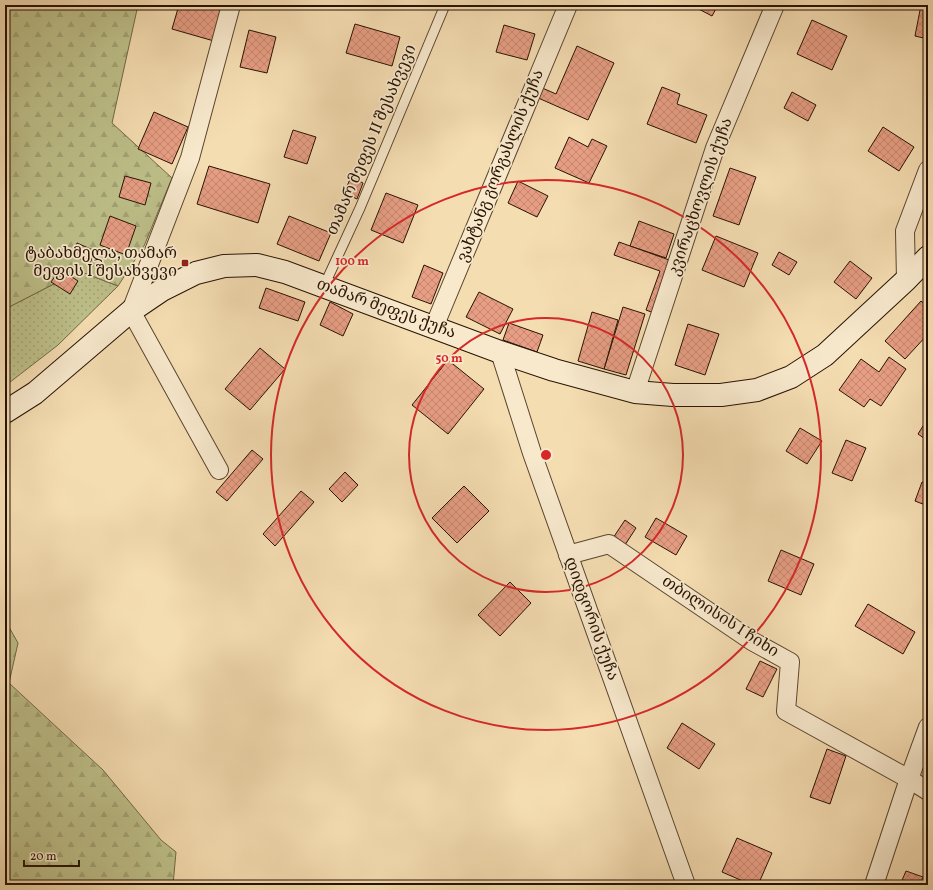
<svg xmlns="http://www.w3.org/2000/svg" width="933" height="890" viewBox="0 0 933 890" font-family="Vollkorn,'Noto Serif Georgian',serif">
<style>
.grass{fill:url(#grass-dots);stroke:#726946}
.forest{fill:url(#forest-firs);stroke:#726946}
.building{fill:url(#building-cross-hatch);stroke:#271202}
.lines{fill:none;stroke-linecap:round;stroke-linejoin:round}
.lane-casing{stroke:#5a452e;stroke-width:11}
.street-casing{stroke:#5a452e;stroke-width:20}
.secondary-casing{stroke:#271202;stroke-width:24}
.lane{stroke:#f8e9cd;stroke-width:9}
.street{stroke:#f8e9cd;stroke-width:18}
.secondary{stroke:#f8e9cd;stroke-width:22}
.ring{fill:none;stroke:#d62828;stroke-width:2}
.poi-dot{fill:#8f2418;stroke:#f8e9cd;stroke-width:1.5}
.labels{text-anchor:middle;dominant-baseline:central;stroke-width:3.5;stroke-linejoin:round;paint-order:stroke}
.street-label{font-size:16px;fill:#271202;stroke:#f8e9cd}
.poi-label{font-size:16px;fill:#271202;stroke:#f8e9cd;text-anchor:end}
.centre{fill:#d62828;stroke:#f8e9cd;stroke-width:2}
.ring-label{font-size:12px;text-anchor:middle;font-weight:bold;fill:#d62828;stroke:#f8e9cd;stroke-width:3.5;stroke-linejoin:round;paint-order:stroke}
</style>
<defs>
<pattern id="grass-dots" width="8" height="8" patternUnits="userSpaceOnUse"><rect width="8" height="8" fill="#bec08a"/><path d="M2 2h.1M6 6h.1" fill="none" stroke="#a3a475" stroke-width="1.8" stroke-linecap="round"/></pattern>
<pattern id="forest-firs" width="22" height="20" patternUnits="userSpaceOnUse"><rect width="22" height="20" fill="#bec08a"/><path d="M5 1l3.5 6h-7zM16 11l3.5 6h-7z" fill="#a3a475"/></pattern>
<pattern id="building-cross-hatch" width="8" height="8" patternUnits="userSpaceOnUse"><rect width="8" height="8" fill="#e79e84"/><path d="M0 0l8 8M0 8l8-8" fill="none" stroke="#c68770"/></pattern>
</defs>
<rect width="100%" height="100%" fill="#f5ddb2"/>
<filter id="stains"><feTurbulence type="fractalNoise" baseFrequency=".005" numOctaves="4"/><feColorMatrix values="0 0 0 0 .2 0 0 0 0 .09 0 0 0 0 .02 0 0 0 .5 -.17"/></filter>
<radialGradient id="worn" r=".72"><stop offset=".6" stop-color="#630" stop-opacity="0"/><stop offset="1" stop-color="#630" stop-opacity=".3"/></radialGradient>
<!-- grass -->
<polygon class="grass" points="79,271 118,286 58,345 5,386 5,311 11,306"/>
<!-- forest -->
<g class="forest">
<polygon points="5,5 138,5 112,123 172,178 144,246 118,286 79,271 11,306 5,311"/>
<polygon points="5,620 18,643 9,683 103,770 161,840 176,852 173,885 5,885"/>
</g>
<!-- building -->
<g class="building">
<polygon points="179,5 224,5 214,41 172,29"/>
<polygon points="691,5 718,5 712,16"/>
<polygon points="921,5 928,6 928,39 915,36"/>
<polygon points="812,20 847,36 832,70 797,54"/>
<polygon points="355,24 400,37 392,66 346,53"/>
<polygon points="504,25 535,34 527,60 496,52"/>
<polygon points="249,30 276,37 267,73 240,67"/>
<polygon points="577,46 614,63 588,120 536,97 540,87 556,94"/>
<polygon points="662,87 680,94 677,104 707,115 696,143 647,124"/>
<polygon points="792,92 816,105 808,121 784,108"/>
<polygon points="154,112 188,127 172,164 138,149"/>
<polygon points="883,127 914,147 899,171 868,151"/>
<polygon points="293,130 316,137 307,164 284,157"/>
<polygon points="569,137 588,147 592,139 607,146 589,183 555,168"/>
<polygon points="209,166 270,184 258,223 197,204"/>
<polygon points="730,168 756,177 739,225 713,216"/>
<polygon points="125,176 151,183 145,205 119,197"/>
<polygon points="351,177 363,183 357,199 344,193"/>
<polygon points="518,181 548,196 537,217 508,203"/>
<polygon points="386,193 418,205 403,243 371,230"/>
<polygon points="110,216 136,226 126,255 100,245"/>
<polygon points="289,216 331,233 319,261 277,244"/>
<polygon points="639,221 674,234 666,258 630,246"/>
<polygon points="716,236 758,253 744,287 702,270"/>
<polygon points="619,242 672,261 654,313 646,310 660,271 614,255"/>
<polygon points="77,243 95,251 90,263 72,255"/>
<polygon points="779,252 797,262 789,275 772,265"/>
<polygon points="850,261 872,278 856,299 834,282"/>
<polygon points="424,265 443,273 431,304 412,297"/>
<polygon points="60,269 78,281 70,294 51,282"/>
<polygon points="266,288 305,302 298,321 259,308"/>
<polygon points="479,292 513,309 500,334 466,317"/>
<polygon points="921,301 928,307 928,334 905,359 885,341"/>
<polygon points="330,302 353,314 343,336 320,325"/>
<polygon points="623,307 645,314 626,375 604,369"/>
<polygon points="592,312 618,320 604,369 578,361"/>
<polygon points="509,323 543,335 537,352 503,340"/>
<polygon points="688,324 719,334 705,375 675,365"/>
<polygon points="260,348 285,369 250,410 225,389"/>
<polygon points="889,357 906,369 881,406 870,399 864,407 839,390 861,359 879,372"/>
<polygon points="448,360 484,389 448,434 412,405"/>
<polygon points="928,418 928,441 918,434"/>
<polygon points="800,428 822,441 807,464 786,451"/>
<polygon points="846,440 866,448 852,481 832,473"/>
<polygon points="252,450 263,459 227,501 216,492"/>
<polygon points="345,472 358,485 342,502 329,489"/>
<polygon points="922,482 928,484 928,506 915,501"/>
<polygon points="464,486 489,511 457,543 432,518"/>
<polygon points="301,491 314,502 275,546 263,534"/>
<polygon points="656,518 687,536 676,555 645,537"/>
<polygon points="625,520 636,528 625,545 613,538"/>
<polygon points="781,550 814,564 801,595 768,581"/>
<polygon points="510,582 531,603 500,636 478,615"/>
<polygon points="868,604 915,632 903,654 855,626"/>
<polygon points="760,661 777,669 763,697 746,689"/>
<polygon points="682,723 715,744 699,769 667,748"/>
<polygon points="827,749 846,756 830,804 810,797"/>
<polygon points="737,838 772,853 758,885 752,885 722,872"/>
<polygon points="906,871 923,877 920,885 900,885"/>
</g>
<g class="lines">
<defs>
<polyline id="lane" points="324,286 360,208 445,5"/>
<g id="street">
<polyline points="906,280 905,231 928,170"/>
<polyline points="434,327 568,5"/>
<polyline points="500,352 532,453 686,885"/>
<polyline points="635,392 715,148 775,5"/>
<polyline points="219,470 131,311 190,158 231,5"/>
<polyline points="568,555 609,544 752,641 790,662 786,711 909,779 928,791"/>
<polyline points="874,885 909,779 928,727"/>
</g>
<polyline id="secondary" points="5,412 35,393 131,311 162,290 196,273 224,266 257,265 285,272 500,352 554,370 635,392 673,395 721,395 757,390 791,377 825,355 906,280 928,257"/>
</defs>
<!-- lane casing -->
<use href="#lane" class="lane-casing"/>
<!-- street casing -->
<use href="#street" class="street-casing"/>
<!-- secondary casing -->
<use href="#secondary" class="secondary-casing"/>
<!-- lane -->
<use href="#lane" class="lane"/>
<!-- street -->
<use href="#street" class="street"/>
<!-- secondary -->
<use href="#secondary" class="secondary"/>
</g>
<!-- distance rings -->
<g class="ring">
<circle cx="546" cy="455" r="137"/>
<circle cx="546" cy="455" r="275"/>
</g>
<!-- markers -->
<rect class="poi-dot" x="181" y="259" width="8" height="8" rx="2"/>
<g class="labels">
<!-- street labels -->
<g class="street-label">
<text transform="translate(372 140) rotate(-67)">თამარ მეფეს II შესახვევი</text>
<text transform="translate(501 166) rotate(-68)">ვახტანგ გორგასლის ქუჩა</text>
<text transform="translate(701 197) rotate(-71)">კვირაცხოვლის ქუჩა</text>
<text transform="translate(386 309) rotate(20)">თამარ მეფეს ქუჩა</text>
<text transform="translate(720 617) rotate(33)">თბილისის I ჩიხი</text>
<text transform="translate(591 619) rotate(70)">დიდგორის ქუჩა</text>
</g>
<!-- poi labels -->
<g class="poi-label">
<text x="177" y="254">ტაბახმელა, თამარ<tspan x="177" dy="18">მეფის I შესახვევი</tspan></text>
</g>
</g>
<circle cx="546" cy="455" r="6" class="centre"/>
<g class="ring-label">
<text x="352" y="265">100 m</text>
<text x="449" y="362">50 m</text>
</g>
<!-- margin -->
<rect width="933" height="890" fill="none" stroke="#f5ddb2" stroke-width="20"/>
<rect x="6" y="6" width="921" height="878" fill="none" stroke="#271202" stroke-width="2"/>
<rect x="10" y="10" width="913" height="870" fill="none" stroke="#271202"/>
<!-- scale -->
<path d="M24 860v6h55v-6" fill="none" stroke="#271202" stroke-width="2"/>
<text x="30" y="860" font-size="12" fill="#271202" stroke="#f8e9cd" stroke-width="3" paint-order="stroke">20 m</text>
<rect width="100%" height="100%" filter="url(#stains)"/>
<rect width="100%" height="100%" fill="url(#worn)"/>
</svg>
